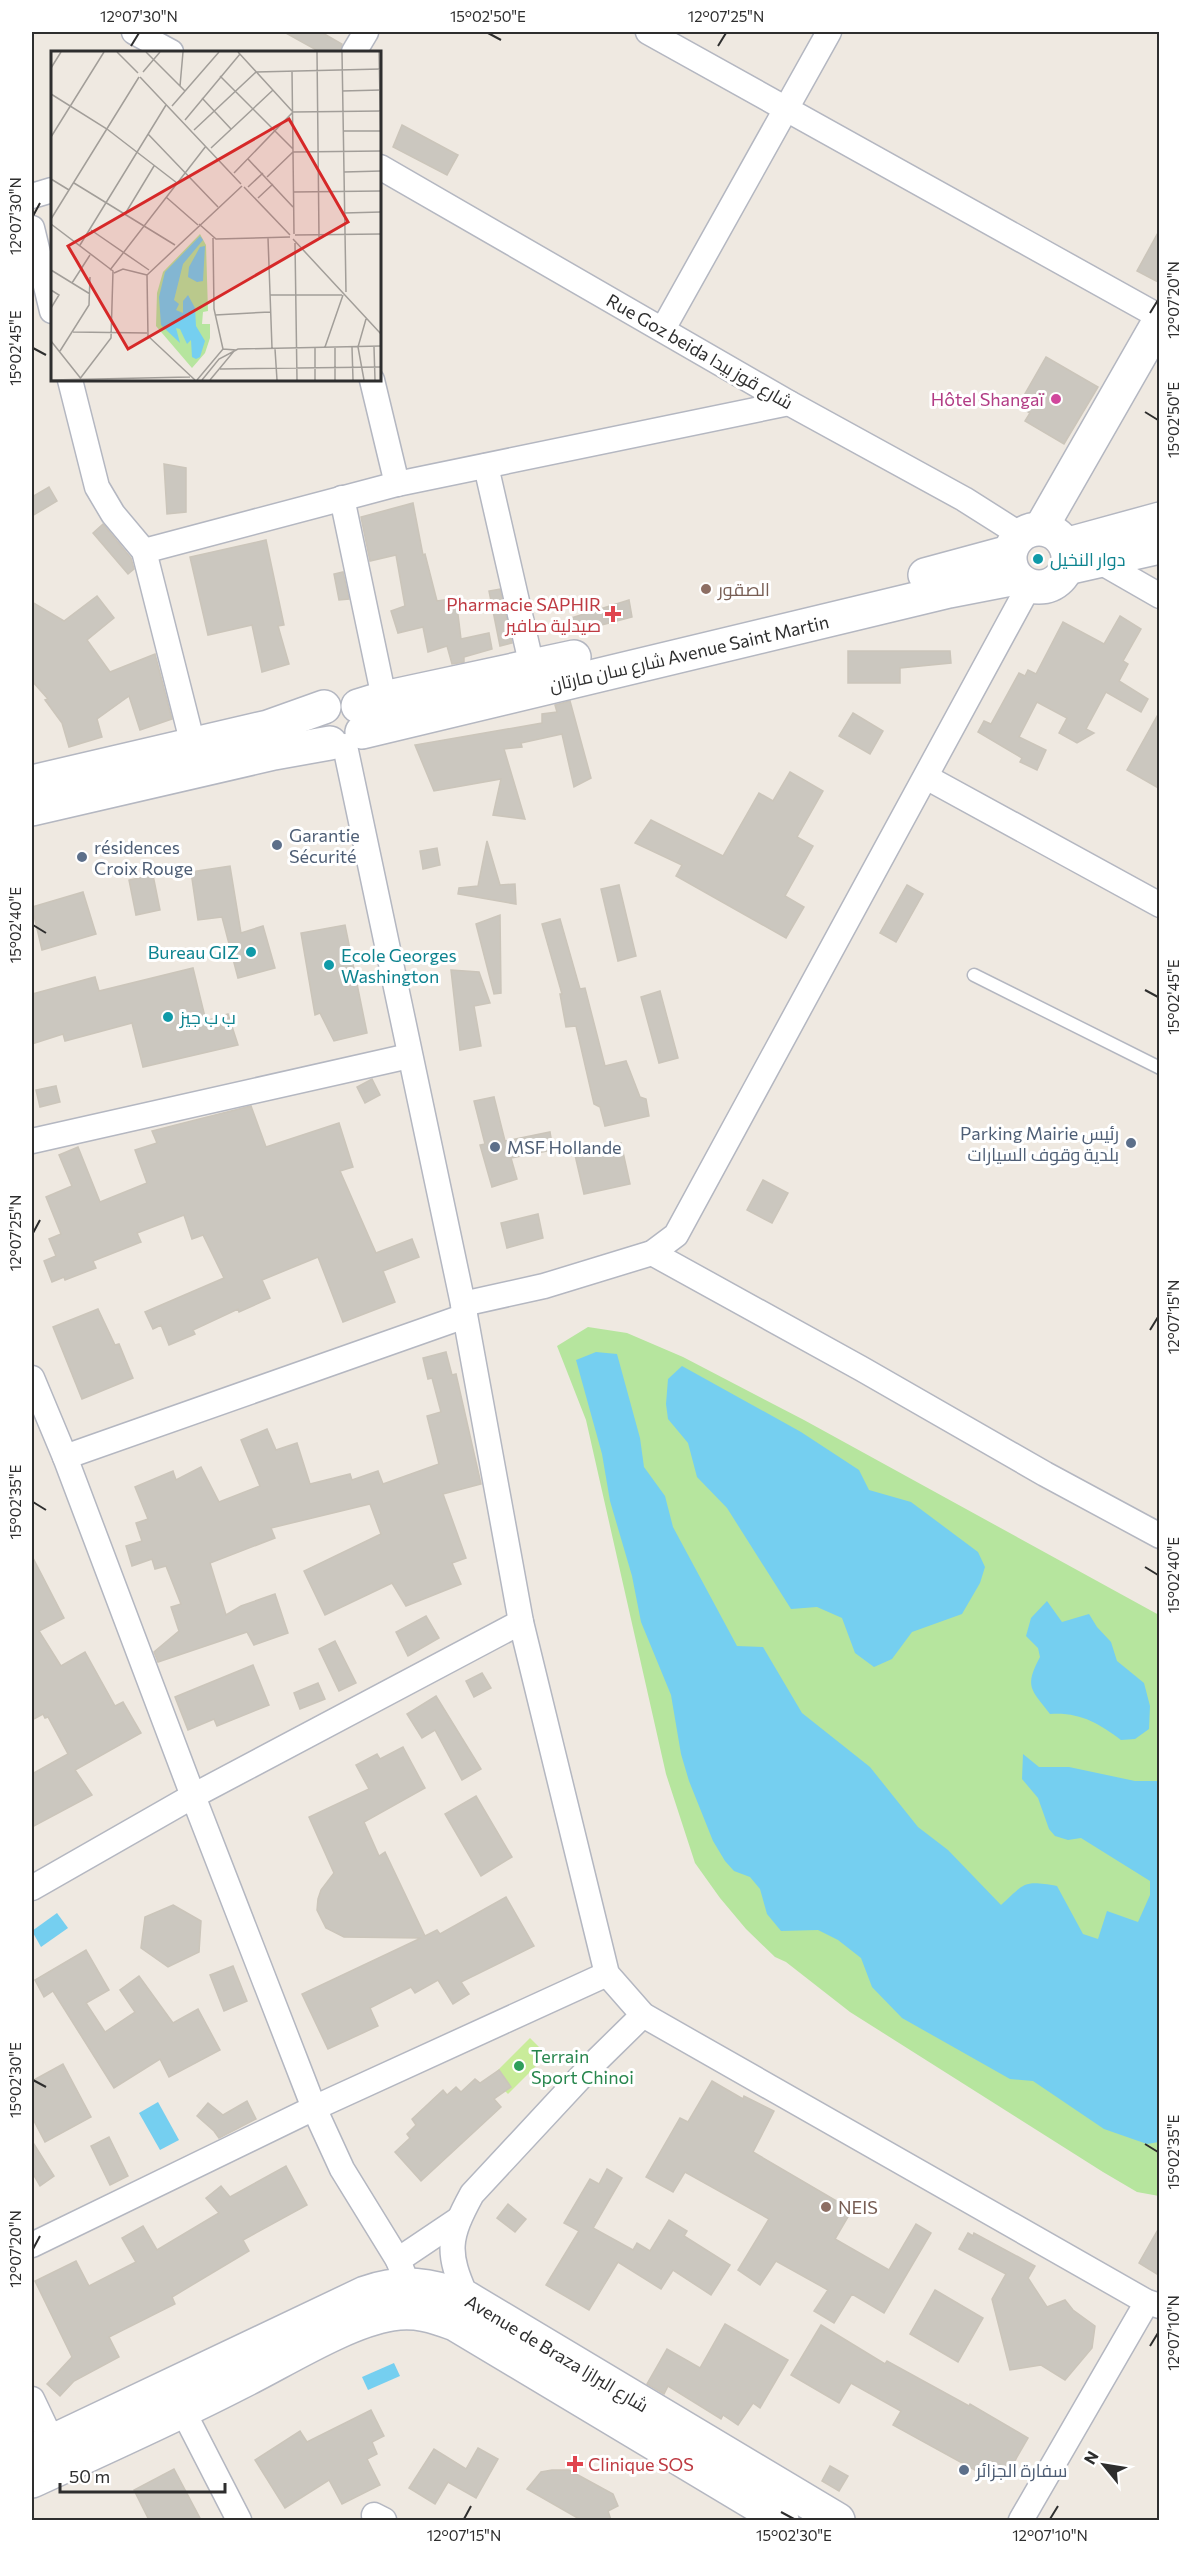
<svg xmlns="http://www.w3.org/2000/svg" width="1191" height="2552" viewBox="0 0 1191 2552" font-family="Commissioner,Cairo,sans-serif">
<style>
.green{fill:#b6e59e}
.pitch{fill:#c9ec9a}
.water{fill:#75cff0}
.building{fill:#cbc7bf;stroke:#cbc5ba;stroke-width:1.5}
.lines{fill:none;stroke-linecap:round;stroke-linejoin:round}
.lane-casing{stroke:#b4b7c1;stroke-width:15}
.street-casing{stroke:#b4b7c1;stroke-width:27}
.secondary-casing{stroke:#b4b7c1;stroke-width:36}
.lane{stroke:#fff;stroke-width:12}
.street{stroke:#fff;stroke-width:24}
.secondary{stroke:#fff;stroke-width:33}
.ticks{fill:none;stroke:#2e2e2e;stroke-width:2}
.hotel-dot{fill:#d1479c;stroke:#fff;stroke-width:2}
.culture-dot{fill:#0f9aa8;stroke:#fff;stroke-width:2}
.education-dot{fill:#8d6e63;stroke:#fff;stroke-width:2}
.health-dot{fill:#e0444e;stroke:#fff;stroke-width:2}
.service-dot{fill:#5c6f8a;stroke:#fff;stroke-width:2}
.leisure-dot{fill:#2e9e5b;stroke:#fff;stroke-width:2}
.labels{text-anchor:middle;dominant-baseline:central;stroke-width:6;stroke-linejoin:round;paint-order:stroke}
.street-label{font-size:18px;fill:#2e2e2e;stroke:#fff}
.hotel-label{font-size:18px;fill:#b23c85;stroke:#fff;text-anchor:end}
.culture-label{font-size:18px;fill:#0d838f;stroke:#fff;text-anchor:start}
.education-label{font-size:18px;fill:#785e54;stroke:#fff;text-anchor:start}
.health-label{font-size:18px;fill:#be3a42;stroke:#fff;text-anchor:end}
.service-label{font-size:18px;fill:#4e5e75;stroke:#fff;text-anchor:start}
.leisure-label{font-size:18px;fill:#27864d;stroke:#fff;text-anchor:start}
.inset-road{fill:none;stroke:#a29e99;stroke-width:1.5}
.view{fill:#d62828;fill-opacity:0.15;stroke:#d62828;stroke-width:3}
.inset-edge{fill:none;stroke:#2e2e2e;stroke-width:3}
.neatline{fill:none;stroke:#2e2e2e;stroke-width:2}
.ticks-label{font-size:15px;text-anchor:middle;fill:#2e2e2e}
</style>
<rect width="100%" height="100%" fill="#efe9e1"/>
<!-- green -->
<polygon class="green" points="588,1327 627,1333 683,1357 804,1420 1159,1615 1159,2196 1137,2192 1103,2172 850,2012 786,1962 775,1957 746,1929 720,1898 695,1863 666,1774 586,1420 557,1346"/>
<!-- pitch -->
<polygon class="pitch" points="530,2038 547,2055 508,2094 491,2077"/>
<!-- water -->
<g class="water">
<path d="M596,1352l21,2 23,84 4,29 21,29 8,31 64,119 26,1 39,66 68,54 48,60 30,23 53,55c24,-22 22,-25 56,-19l26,48 15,5 9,-28 31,11 12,-27v-14l-69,-43 -13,2 -13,-4 -6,-7 -11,-31 -16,-19 1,-25 16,13h30l66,14h24v361l-12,2 -43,-15 -71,-48 -23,-2 -108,-61 -30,-31 -11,-29 -23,-18 -20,-10 -37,1 -14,-17 -7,-25 -10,-12 -16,-6 -9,-10 -12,-20 -24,-60 -8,-27 -10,-59 -30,-73 -9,-46 -22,-75 -8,-47 -26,-94z"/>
<polygon points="682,1366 801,1432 859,1470 869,1490 911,1502 978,1552 985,1567 980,1583 962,1614 912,1632 892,1659 874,1667 855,1653 842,1618 817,1607 791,1609 727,1508 697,1477 688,1443 668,1419 666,1404 668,1379"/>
<path d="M1047,1601l15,21 27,-8 8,13 14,15 6,19 27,22 6,23 -1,23 -14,10 -14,1c-23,-17 -41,-28 -71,-26 -19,-25 -26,-27 -10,-57l-2,-9 -12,-12 5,-18z"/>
<polygon points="57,1913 68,1928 41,1947 32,1931"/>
<polygon points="158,2102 179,2140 160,2150 139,2113"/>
<polygon points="394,2363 400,2376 368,2390 362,2377"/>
</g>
<!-- building -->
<g class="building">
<polygon points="284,32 321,32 342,44 340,52 320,52"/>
<polygon points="402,125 458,155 447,175 393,147"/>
<polygon points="1160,229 1160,283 1137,271"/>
<polygon points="1046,357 1098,387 1064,444 1025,421 1030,413 1018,406"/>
<polygon points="164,464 186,468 186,512 167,514"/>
<polygon points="49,487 57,501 32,516 32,497"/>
<polygon points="413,503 423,555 425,554 437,601 456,598 461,639 489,633 492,649 464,657 464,662 452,664 447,646 428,652 423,627 398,633 391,611 405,606 396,555 370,561 361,517"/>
<polygon points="103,524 131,558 134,569 128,574 93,533"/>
<polygon points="266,540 284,625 278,626 289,664 262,672 252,625 208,635 190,557"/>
<polygon points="343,572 349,599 339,600 334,574"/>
<polygon points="500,589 512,643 500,646 489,591"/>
<polygon points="97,596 114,618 87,640 110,672 155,654 172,719 140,730 129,696 97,719 102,737 69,747 62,723 45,700 48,699 32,681 32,602 64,621"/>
<polygon points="629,600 632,617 575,632 571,618"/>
<polygon points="1120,616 1141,629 1123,661 1128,664 1119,681 1148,699 1141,712 1106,692 1086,729 1094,733 1077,743 1059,733 1067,718 1037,702 1019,737 1046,750 1037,770 1020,762 1022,758 978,732 984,721 991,724 1019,673 1025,676 1028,670 1036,674 1063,622 1104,644"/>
<polygon points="848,651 950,651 951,663 900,668 900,683 848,683"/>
<polygon points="570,701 591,778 574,787 562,734 521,743 522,747 504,749 525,819 493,815 501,779 434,791 415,745 542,723 542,714 557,712 555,705"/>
<polygon points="1160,711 1160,789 1127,770"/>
<polygon points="853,713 883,731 870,754 839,736"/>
<polygon points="790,772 823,791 797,837 813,846 785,896 804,907 786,938 676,876 682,865 635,843 651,820 723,856 759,793 773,801"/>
<polygon points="487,841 500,885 515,884 516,904 458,894 459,888 478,886"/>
<polygon points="437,848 440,865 423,869 420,851"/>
<polygon points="230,866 241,933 263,926 275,968 238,978 222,917 198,920 191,872"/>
<polygon points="153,875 160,910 136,915 129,880"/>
<polygon points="619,885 636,956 618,961 601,889"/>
<polygon points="907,885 923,894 896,942 880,933"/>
<polygon points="83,892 96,934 42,950 32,907"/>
<polygon points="500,915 501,993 494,994 476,924"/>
<polygon points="560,919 580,989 585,988 605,1066 626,1061 640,1097 646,1099 649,1116 605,1126 600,1107 594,1104 576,1026 566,1027 560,994 562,994 542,924"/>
<polygon points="345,925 367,1033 334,1041 320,1013 315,1015 301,933"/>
<polygon points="193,968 206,1021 228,1014 238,1045 143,1067 132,1023 65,1041 63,1034 32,1044 32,994 95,977 99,991"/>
<polygon points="451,970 479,972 490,1003 474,1006 481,1046 460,1050"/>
<polygon points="660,991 678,1058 659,1063 641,997"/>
<polygon points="372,1079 380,1095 365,1103 357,1087"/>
<polygon points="56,1086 60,1102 40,1107 36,1090"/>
<polygon points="494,1097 505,1141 550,1132 553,1150 511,1158 517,1179 492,1187 480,1145 485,1144 474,1101"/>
<polygon points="251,1106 266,1147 339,1123 353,1167 340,1171 376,1253 412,1239 419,1257 383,1271 395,1302 343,1322 318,1257 262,1280 270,1298 239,1312 238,1309 193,1330 195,1334 169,1345 161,1325 153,1329 145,1312 224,1278 203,1235 192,1239 184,1215 137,1233 141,1242 93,1261 96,1268 65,1280 64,1277 52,1282 44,1261 56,1256 49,1239 61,1234 46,1197 72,1186 59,1155 78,1147 100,1202 147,1183 135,1150 157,1143 152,1131"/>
<polygon points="621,1143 630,1184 584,1194 575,1155"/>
<polygon points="763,1180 788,1193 772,1223 747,1210"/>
<polygon points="538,1214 543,1238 507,1248 501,1223"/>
<polygon points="98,1309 115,1345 119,1344 133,1378 82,1399 53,1327"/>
<polygon points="446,1352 452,1375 456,1374 481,1484 443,1494 466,1558 452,1563 461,1584 406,1606 392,1583 325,1615 304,1571 381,1534 370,1504 271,1528 275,1538 210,1563 226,1615 241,1606 275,1594 288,1633 254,1645 247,1632 158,1662 154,1652 179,1631 171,1607 181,1604 166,1566 155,1569 152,1559 132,1566 126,1546 142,1541 136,1523 148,1519 135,1487 173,1471 176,1480 201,1467 219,1502 260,1486 241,1440 267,1429 276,1450 297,1443 310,1484 350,1474 352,1480 378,1471 383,1484 439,1464 427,1416 441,1412 432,1378 428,1379 423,1358"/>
<polygon points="32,1556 64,1618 39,1631 61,1666 85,1652 115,1706 123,1702 141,1733 75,1770 92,1795 32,1827 32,1774 68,1754 48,1717 45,1718 43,1714 32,1720"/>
<polygon points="426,1616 439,1638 408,1656 396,1632"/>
<polygon points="335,1641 356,1683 339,1691 319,1649"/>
<polygon points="253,1665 269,1705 217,1726 214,1719 188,1730 175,1697"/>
<polygon points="482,1673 491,1688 474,1697 466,1681"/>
<polygon points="318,1683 325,1699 300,1709 294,1693"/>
<polygon points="436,1696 481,1769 462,1780 435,1730 422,1738 407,1714"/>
<polygon points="403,1747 425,1788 364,1822 379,1856 385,1852 425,1936 437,1930 440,1934 506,1897 534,1946 461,1982 469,1994 453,2004 438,1980 415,1993 411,1987 370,2008 378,2026 328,2049 302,1994 421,1938 344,1937 326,1928 317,1910 318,1899 321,1890 334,1873 309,1817 369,1789 356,1765 377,1754 380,1759"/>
<polygon points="476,1796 512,1857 481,1876 445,1814"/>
<polygon points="173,1905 201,1921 199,1952 168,1967 141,1948 145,1917"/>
<polygon points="86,1950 109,1990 86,2003 105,2032 135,2012 120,1990 139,1976 173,2023 198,2009 220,2050 169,2077 160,2059 114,2088 53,1991 44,1997 35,1980"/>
<polygon points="233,1966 247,2001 224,2011 210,1975"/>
<polygon points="63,2064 91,2117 45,2142 32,2117 32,2081"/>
<polygon points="499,2070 511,2087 494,2099 501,2107 421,2181 395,2152 410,2138 407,2134 416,2125 412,2119 443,2090 447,2095 456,2087 461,2092 475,2079 480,2083"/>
<polygon points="712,2081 743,2099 744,2096 774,2111 753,2152 852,2210 835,2239 889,2270 916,2224 931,2233 884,2313 852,2294 834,2323 814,2311 828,2290 776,2261 760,2285 738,2270 769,2219 685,2172 673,2192 646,2177 680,2118 688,2122"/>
<polygon points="247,2101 256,2119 219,2138 214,2131 197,2116 208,2103 223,2115"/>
<polygon points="109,2137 128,2176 110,2185 91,2146"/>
<polygon points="32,2141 54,2176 40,2186 32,2172"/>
<polygon points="286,2166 307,2205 243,2240 249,2251 172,2297 175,2304 109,2337 119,2357 74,2381 60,2396 47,2384 72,2357 35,2281 76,2261 89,2286 136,2262 122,2238 143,2226 157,2250 219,2213 206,2198 221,2186 230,2197"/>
<polygon points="607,2169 622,2178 593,2228 633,2250 637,2243 650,2251 669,2220 687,2231 684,2236 730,2265 711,2295 673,2270 661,2289 618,2262 589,2310 546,2285 579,2231 564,2223 590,2179 599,2184"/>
<polygon points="508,2204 526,2219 515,2232 497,2218"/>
<polygon points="1160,2226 1160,2276 1139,2263"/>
<polygon points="968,2233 973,2236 974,2233 1035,2266 1028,2278 1047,2307 1065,2300 1073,2310 1095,2326 1092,2348 1065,2380 1041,2365 1010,2370 992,2299 1006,2274 959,2249"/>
<polygon points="935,2290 983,2318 958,2362 910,2334"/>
<polygon points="725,2324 788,2360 760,2408 753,2403 738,2425 723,2415 721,2419 668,2386 664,2394 647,2384 667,2349 700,2368"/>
<polygon points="821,2325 885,2364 887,2361 969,2406 970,2404 1028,2438 1005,2478 997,2473 993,2480 893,2425 901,2411 851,2383 839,2403 791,2375"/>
<polygon points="371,2410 384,2436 372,2442 377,2454 367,2459 380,2485 342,2504 329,2480 285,2508 255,2460 300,2431 307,2442"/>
<polygon points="478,2448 498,2459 476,2498 448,2482 435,2504 409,2488 434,2449 466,2469"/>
<polygon points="830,2466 848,2476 839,2491 822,2481"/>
<polygon points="174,2469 201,2520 149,2520 134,2490"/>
<polygon points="552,2470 569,2470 613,2494 618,2506 608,2511 611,2520 581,2520 527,2489 541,2472"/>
</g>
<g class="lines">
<defs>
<polyline id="lane" points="974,975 1160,1068"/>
<g id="street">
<polyline points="134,32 171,52"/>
<polyline points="648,32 1160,317"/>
<polyline points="354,52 366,32"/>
<polyline points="380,167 789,403 964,499 1021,535"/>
<polyline points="32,196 52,190"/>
<polyline points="32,228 52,311"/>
<polyline points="663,329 829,32"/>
<polyline points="70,380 97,487 113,514 144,551 193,745"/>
<polyline points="372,380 397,484"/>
<polyline points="486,466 532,667"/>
<polyline points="342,498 384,698"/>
<polyline points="144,551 397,484 789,403"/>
<polyline points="1099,561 1160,596"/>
<polyline points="345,746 463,1304 521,1622 607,1974 643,2015 1147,2302 1160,2306"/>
<polyline points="926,777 1160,905"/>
<polyline points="32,1141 409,1056"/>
<polyline points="652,1253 862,1369 1045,1474 1160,1536"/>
<polyline points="463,1304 544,1286 652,1253 676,1235 1029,586"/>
<polyline points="32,1378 65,1457 193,1796 314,2108 342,2169 398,2260 413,2298"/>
<polyline points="65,1457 465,1316"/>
<polyline points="32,1888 193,1796 521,1622"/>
<polyline points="32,2245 314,2108 607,1974"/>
<polyline points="398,2260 459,2219"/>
<path d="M467,2298c-21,-46 -19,-60 5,-104l119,-128 52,-51"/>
<polyline points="32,2399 52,2441"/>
<polyline points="183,2411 239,2520"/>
<polyline points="374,2515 384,2520"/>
<polyline points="1021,2520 1147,2302"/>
</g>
<g id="secondary">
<polyline points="1041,528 1160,320"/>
<circle cx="1039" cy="558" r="29"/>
<polyline points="1065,545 1160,519"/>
<polyline points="1067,568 1160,547"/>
<polyline points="925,575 1010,552"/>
<polyline points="358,706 384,698 574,657"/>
<polyline points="362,732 949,591 1016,578"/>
<polyline points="32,782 268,727 324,707"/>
<polyline points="32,809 274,753 330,743"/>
<path d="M32,2451l333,-158c38,-13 65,-9 102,5l371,222"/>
<path d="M32,2481c69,-32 139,-63 207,-98 43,-21 107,-62 153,-69 23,-4 42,2 63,10l327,196"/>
</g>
</defs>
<!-- lane casing -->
<use href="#lane" class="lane-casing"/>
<!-- street casing -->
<use href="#street" class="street-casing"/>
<!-- secondary casing -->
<use href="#secondary" class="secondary-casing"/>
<!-- lane -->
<use href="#lane" class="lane"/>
<!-- street -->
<use href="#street" class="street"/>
<!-- secondary -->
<use href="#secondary" class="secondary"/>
</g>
<!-- ticks -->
<path class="ticks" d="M488,33l13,7M131,46l8,-13M718,46l8,-13M33,216l7,-13M1150,313l8,-13M33,348l13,7M1145,412l13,8M33,925l13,8M1145,990l13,7M33,1233l7,-13M1150,1330l8,-13M33,1502l13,8M1145,1567l13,8M33,2080l13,7M1145,2144l13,8M33,2249l7,-13M1150,2346l8,-13M781,2512l13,7M464,2519l7,-13M1050,2519l8,-13"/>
<!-- markers -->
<circle class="hotel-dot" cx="1056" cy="399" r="6"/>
<g class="culture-dot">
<circle cx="1038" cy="559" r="6"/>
<circle cx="251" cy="952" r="6"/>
<circle cx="329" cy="965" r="6"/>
<circle cx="168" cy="1017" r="6"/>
</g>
<g class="education-dot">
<circle cx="706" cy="589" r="6"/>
<circle cx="826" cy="2207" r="6"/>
</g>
<g class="health-dot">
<path d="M610 605h6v6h6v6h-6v6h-6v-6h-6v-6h6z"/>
<path d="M572 2455h6v6h6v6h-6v6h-6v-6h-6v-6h6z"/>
</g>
<g class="service-dot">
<circle cx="277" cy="845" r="6"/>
<circle cx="82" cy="857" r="6"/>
<circle cx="1131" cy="1143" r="6"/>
<circle cx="495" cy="1147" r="6"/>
<circle cx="964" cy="2470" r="6"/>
</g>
<circle class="leisure-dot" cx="519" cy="2066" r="6"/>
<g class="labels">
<!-- street labels -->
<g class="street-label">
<text transform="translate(700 351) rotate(30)">Rue Goz beida شارع قوز بيدا</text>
<text transform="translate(689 653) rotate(-13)">شارع سان مارتان Avenue Saint Martin</text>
<text transform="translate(557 2353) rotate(31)">Avenue de Braza شارع البرازا</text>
</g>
<!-- hotel labels -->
<g class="hotel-label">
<text x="1044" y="399">Hôtel Shangaï</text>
</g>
<!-- culture labels -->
<g class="culture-label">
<text x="1050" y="559">دوار النخيل</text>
<text x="239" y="952" text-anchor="end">Bureau GIZ</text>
<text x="341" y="955">Ecole Georges<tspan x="341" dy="21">Washington</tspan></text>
<text x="180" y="1017">ب ب جيز</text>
</g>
<!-- education labels -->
<g class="education-label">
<text x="718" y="589">الصقور</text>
<text x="838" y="2207">NEIS</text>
</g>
<!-- health labels -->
<g class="health-label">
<text x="601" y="604">Pharmacie SAPHIR<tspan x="601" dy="21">صيدلية صافير</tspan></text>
<text x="588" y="2464" text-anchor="start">Clinique SOS</text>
</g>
<!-- service labels -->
<g class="service-label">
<text x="289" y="835">Garantie<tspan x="289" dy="21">Sécurité</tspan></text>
<text x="94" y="847">résidences<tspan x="94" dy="21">Croix Rouge</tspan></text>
<text x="1119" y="1133" text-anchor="end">Parking Mairie رئيس<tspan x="1119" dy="21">بلدية وقوف السيارات</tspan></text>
<text x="507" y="1147">MSF Hollande</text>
<text x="976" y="2470">سفارة الجزائر</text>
</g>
<!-- leisure labels -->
<g class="leisure-label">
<text x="531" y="2056">Terrain<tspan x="531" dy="21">Sport Chinoi</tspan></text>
</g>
</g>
<!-- overview -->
<g transform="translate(51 51)">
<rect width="330" height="330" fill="#efe9e1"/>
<path d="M149,183l6,11 2,66 -5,1 -1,12h8v14l-5,15 -13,15 -36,-42 1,-33 6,-21z" fill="#b6e59e"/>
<path d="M149,185l3,4 -20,24 -9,36 5,4 -3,6 7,3v-12l5,-6 7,13 1,18 9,15 -5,16 -4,2 -4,-2 -1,-17 -4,4 -7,-15 -4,-1 4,15 -19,-18 -2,-28 6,-25zM154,195l-2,35 -6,1 -9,-5 1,-10 11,-20z" fill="#75cff0"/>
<path class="inset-road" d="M66,1l21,21M95,1l39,39M187,1l54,59M266,1l2,185M291,1l4,240M328,1l2,95M0,17l10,-16M241,20l2,163M92,21l17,-20M169,25l73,73M89,26l101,107M129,35l3,-34M291,40l39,-1M0,43l56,35 70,54M151,47l29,31M121,55l47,-54M134,69l55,-66M143,79l62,-58 125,-3M292,80h37M97,83l70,73M0,86l53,-85M160,97l62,-58M197,108l45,48M293,121l37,-1M183,122l59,-61 88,-1M216,126l26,-25 88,-1M0,128l18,11M23,132l101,62M193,136l46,48M197,136l15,-14M242,141l88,-1M115,146l32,28M207,147l15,-14M293,162l37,-1M74,163l29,-48M0,168l88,-142M0,173l62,47 -2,67 -32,42M148,173l17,15 74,-2M40,179l58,40M244,184l86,-1M162,187l1,71 9,40M217,187l4,110M242,188l88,95M244,192l2,137M29,194l86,-140M0,219l39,24M59,219l96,-124M63,222l9,-4 24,6M21,232l18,-28M0,239l8,5 -8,13M219,244h72M164,264l55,-3M22,281l74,1M0,290l31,39M274,296l18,-52M284,296v33M301,296l1,33M323,296l1,33M264,297v32M224,298l2,31M9,300l29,-46 1,-28M169,318l161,-2M0,329l139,-3M144,329l-47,-44 -1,-61 95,-89M146,329l26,-31 12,1 -25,30M151,329l17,-21 19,-10 143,-3M313,329l-6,-33 8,-28"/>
<path class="view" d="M238,68l59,103 -220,127 -60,-103z"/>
<rect width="330" height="330" class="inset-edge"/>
</g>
<!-- border -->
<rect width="1191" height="2552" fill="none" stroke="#ffffff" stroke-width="66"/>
<!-- north arrow -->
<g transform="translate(1104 2465) rotate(300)" stroke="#ffffff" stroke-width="4.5" paint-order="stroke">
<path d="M0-4.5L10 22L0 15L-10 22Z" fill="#2e2e2e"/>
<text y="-9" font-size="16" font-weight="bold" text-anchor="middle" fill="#2e2e2e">N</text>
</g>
<!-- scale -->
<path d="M60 2483v9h165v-9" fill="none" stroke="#2e2e2e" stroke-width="3"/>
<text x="69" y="2483" font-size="18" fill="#2e2e2e" stroke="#ffffff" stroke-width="4.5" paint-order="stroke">50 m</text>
<rect x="33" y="33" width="1125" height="2486" class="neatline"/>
<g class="ticks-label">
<text x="139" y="22">12°07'30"N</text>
<text x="488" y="22">15°02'50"E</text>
<text x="726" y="22">12°07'25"N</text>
<text transform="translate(16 216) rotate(-90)" y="5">12°07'30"N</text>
<text transform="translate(1174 300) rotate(-90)" y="5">12°07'20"N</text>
<text transform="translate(16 348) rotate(-90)" y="5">15°02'45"E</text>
<text transform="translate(1174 420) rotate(-90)" y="5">15°02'50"E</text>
<text transform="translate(16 925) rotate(-90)" y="5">15°02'40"E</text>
<text transform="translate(1174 997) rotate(-90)" y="5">15°02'45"E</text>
<text transform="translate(16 1233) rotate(-90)" y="5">12°07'25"N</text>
<text transform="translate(1174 1317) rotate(-90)" y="5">12°07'15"N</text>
<text transform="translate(16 1502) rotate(-90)" y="5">15°02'35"E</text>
<text transform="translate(1174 1575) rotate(-90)" y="5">15°02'40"E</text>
<text transform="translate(16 2080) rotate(-90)" y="5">15°02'30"E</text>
<text transform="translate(1174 2152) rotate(-90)" y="5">15°02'35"E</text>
<text transform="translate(16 2249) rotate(-90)" y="5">12°07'20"N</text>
<text transform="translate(1174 2333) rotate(-90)" y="5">12°07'10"N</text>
<text x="464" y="2541">12°07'15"N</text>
<text x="794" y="2541">15°02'30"E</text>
<text x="1050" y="2541">12°07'10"N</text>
</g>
</svg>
